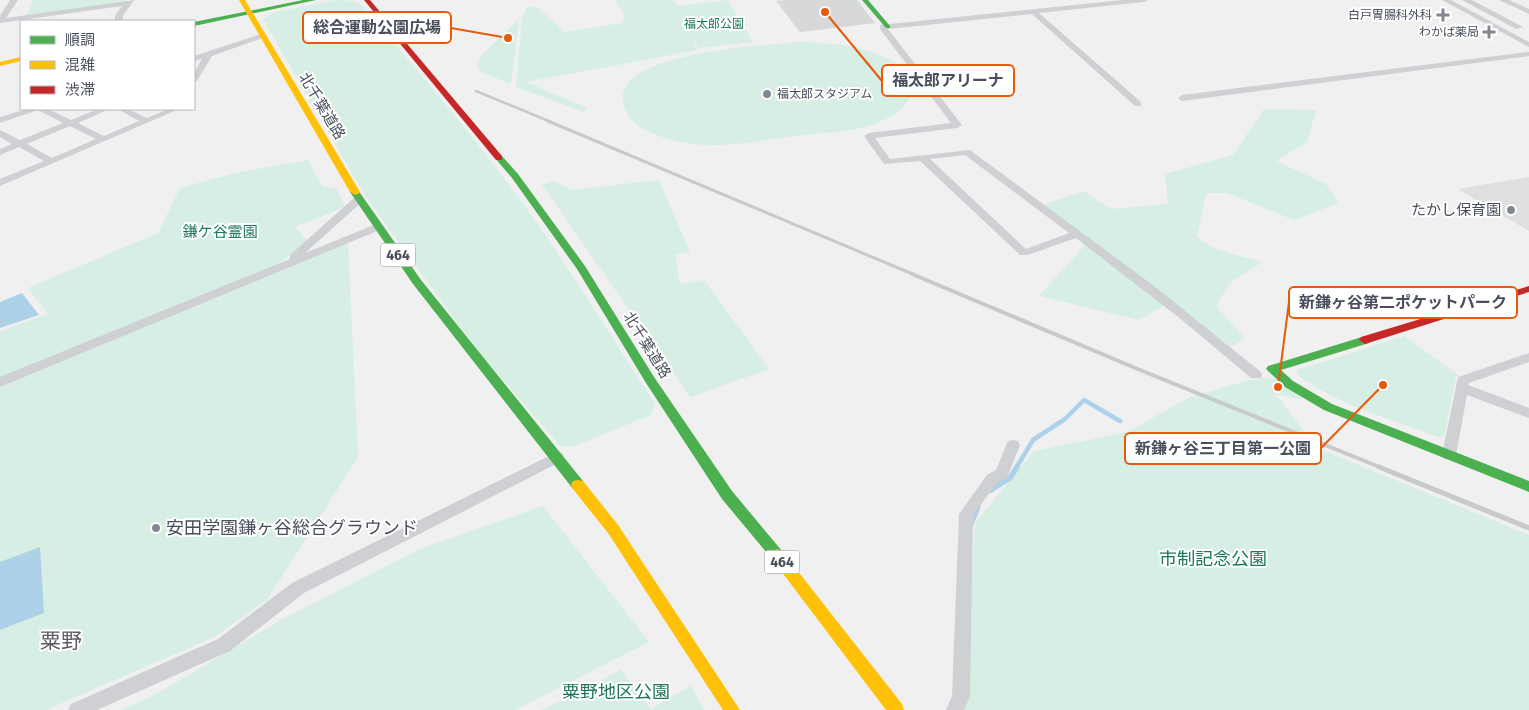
<svg xmlns="http://www.w3.org/2000/svg" width="1529" height="710" viewBox="0 0 1529 710" font-family="'Fira Sans','Noto Sans JP',sans-serif">
<style>
.education{fill:#dedfdf}
.green{fill:#d6eee3}
.water{fill:#add1e9}
.lines{fill:none;stroke-linecap:round;stroke-linejoin:round}
.stream-far1{stroke:#add1e9;stroke-width:4.5}
.stream{stroke:#add1e9;stroke-width:5.5}
.building{fill:#d7d8da}
.street{fill:#ced0d3;fill-rule:evenodd}
.fast{fill:#4caf50;fill-rule:evenodd}
.slow{fill:#ffc107;fill-rule:evenodd}
.jam{fill:#c62828;fill-rule:evenodd}
.rail-far3{stroke:#c7c9cb;stroke-width:2.5}
.rail-far2{stroke:#c7c9cb;stroke-width:3}
.rail-far1{stroke:#c7c9cb;stroke-width:4}
.rail{stroke:#c7c9cb;stroke-width:5}
.poi-dot{fill:#83878f;stroke:#fff;stroke-width:2}
.labels{text-anchor:middle;dominant-baseline:central;stroke-width:4;stroke-linejoin:round;paint-order:stroke}
.far-poi-label{font-size:12px;fill:#484e5b;stroke:#fff;text-anchor:end}
.far-park-label{font-size:12px;fill:#1d785c;stroke:#fff}
.shield{fill:#fff;stroke:#7f838c;stroke-width:1}
.shield-label{font-size:14px;font-weight:bold;fill:#484e5b}
.street-label{font-size:15px;fill:#484e5b;stroke:#fff}
.poi-label{font-size:15px;fill:#484e5b;stroke:#fff;text-anchor:end}
.park-label{font-size:15px;fill:#1d785c;stroke:#fff}
.near-poi-label{font-size:18px;fill:#484e5b;stroke:#fff;text-anchor:start}
.near-park-label{font-size:18px;fill:#1d785c;stroke:#fff}
.near-quarter-label{font-size:21px;fill:#5c5e63;stroke:#fff}
.leader{fill:none;stroke:#e8590c;stroke-width:2}
.callout-dot{fill:#e8590c;stroke:#fff;stroke-width:2}
.callout{fill:#fff;stroke:#e8590c;stroke-width:2}
.callout-label{font-size:16px;text-anchor:middle;font-weight:bold;fill:#484e5b}
</style>
<rect width="100%" height="100%" fill="#f0f0f0"/>
<!-- education -->
<polygon class="education" points="1529,177 1529,231 1458,189"/>
<!-- green -->
<g class="green">
<polygon points="33,0 128,0 26,16"/>
<path d="M335,0l22,1c64,72 126,146 182,225 41,58 77,119 116,178l-5,11 -78,32 -12,-1 -86,-100 -110,-152 -101,-175 12,-7z"/>
<polygon points="614,0 674,0 677,6 728,0 753,42 698,48 689,31 697,50 526,82 588,108 584,112 516,87 522,19 526,8 536,6 565,32 622,23 625,15"/>
<polygon points="519,19 511,84 481,72 477,66 480,57"/>
<path d="M796,42c28,-1 119,6 115,49 -1,17 -20,26 -34,32 -23,9 -49,9 -74,12 -42,5 -86,16 -127,6 -19,-5 -46,-14 -52,-34 -17,-56 141,-61 172,-65z"/>
<polygon points="1264,109 1316,110 1307,142 1276,161 1326,184 1338,203 1294,220 1227,193 1206,193 1197,237 1215,249 1262,262 1230,283 1216,306 1245,338 1231,347 1171,302 1139,320 1039,296 1085,245 1041,205 1084,191 1111,209 1168,204 1165,174 1233,155"/>
<polygon points="308,160 323,187 336,188 345,207 295,227 307,241 278,264 0,378 0,331 48,314 28,288 158,233 180,188 235,173"/>
<polygon points="659,180 690,252 675,254 680,284 704,280 769,369 690,397 542,185 553,181 571,190"/>
<polygon points="348,242 358,457 267,600 214,637 46,710 0,710 0,386"/>
<path d="M1404,336l55,39 -3,2 -12,60h-6c-47,-18 -101,-32 -141,-63v-4z"/>
<polygon points="1264,378 1276,379 1304,400 1277,394 1272,389 1317,448 1529,535 1529,710 964,710 975,523 1034,451 1128,432 1190,397 1246,381"/>
<polygon points="543,506 649,642 515,710 121,710 158,693 286,617 420,549"/>
<polygon points="621,670 651,709 690,686 705,710 542,710"/>
</g>
<!-- water -->
<g class="water">
<polygon points="22,293 39,315 0,328 0,302"/>
<polygon points="40,547 44,613 0,630 0,562"/>
</g>
<g class="lines">
<!-- stream-far1 -->
<polyline class="stream-far1" points="1016,468 1033,440 1065,419 1084,400 1120,421"/>
<!-- stream -->
<g class="stream">
<polyline points="991,490 1010,478 1017,467"/>
<polyline points="971,524 978,506"/>
</g>
</g>
<!-- building -->
<polygon class="building" points="786,0 857,0 875,23 800,32 776,1"/>
<g class="lines">
<!-- street -->
<g class="street">
<polygon points="10,0 18,0 6,18 134,0 123,16 123,21 115,21 115,16 122,6 0,23 0,16"/>
<path d="M1123,0h25l-4,2 -105,11 102,89v4h-6l-103,-92 -144,15 74,96 -5,3 -82,10 15,21 80,-9 184,136 107,86 1,3 -1,3h-10l-69,-58 -106,-82 -48,17h-8l-100,-94 -36,3 -20,-28 5,-3 82,-10 -71,-94v-4zM965,155l104,78 -43,16 -96,-90z"/>
<polygon points="1442,0 1451,0 1529,42 1529,47"/>
<polygon points="1462,0 1472,0 1523,27 1516,29"/>
<polygon points="1499,0 1509,0 1529,9 1529,14"/>
<polygon points="261,34 268,36 212,56 197,81 194,81 194,73 202,59 194,61 194,56"/>
<polygon points="1529,52 1529,56 1182,101 1178,98 1182,95"/>
<path d="M27,109h21l23,11 27,-11h11l-31,14 26,13 35,-15 -21,-12h10l19,9 21,-9h11l-179,77v-7l44,-18 -25,-14 -19,8v-6l12,-5 -12,-7v-7l20,10 43,-17 -25,-13 -38,13v-6zM70,126l26,13 -44,19 -25,-14z"/>
<polygon points="359,196 364,199 363,201 305,253 374,225 382,225 383,227 382,229 0,387 0,377 290,259 290,255 355,197"/>
<polygon points="1529,353 1529,362 1469,383 1468,385 1529,408 1529,418 1467,395 1456,455 1454,459 1449,460 1444,459 1442,455 1458,377"/>
<polygon points="1013,440 1018,441 1020,445 1007,478 997,483 973,515 970,696 964,710 946,710 952,696 959,514 987,475 996,470 1008,441"/>
<polygon points="557,452 562,453 564,457 562,461 304,593 230,651 97,710 68,710 71,704 218,639 292,583"/>
</g>
<!-- fast -->
<g class="fast">
<polygon points="303,0 316,0 194,26 194,22"/>
<polygon points="862,0 868,0 890,26 890,28 886,28"/>
<polygon points="499,155 502,156 518,174 585,266 654,377 732,491 782,551 784,555 782,559 777,561 772,559 722,499 646,383 577,269 512,178 495,158"/>
<polygon points="355,189 358,190 421,280 583,481 585,485 583,489 578,490 573,489 413,284 350,192"/>
<polygon points="1365,336 1371,340 1369,343 1281,370 1293,381 1332,404 1529,481 1529,492 1324,410 1285,387 1266,369 1268,366"/>
</g>
<!-- slow -->
<g class="slow">
<polygon points="239,0 245,0 360,192 358,194 355,195 350,192"/>
<polygon points="21,57 21,61 0,66 0,62"/>
<polygon points="578,480 583,481 618,525 740,710 723,710 608,533 573,489 571,485 573,481"/>
<polygon points="777,549 782,551 902,704 904,710 886,710 772,559 770,555 772,551"/>
</g>
<!-- jam -->
<g class="jam">
<polygon points="364,0 370,0 502,156 502,160 496,160"/>
<polygon points="1529,286 1529,292 1365,344 1359,340 1361,337"/>
</g>
<!-- rail-far3 -->
<polyline class="rail-far3" points="476,91 551,122"/>
<!-- rail-far2 -->
<polyline class="rail-far2" points="548,121 915,275"/>
<!-- rail-far1 -->
<polyline class="rail-far1" points="912,274 1140,370 1382,468"/>
<!-- rail -->
<polyline class="rail" points="1379,467 1529,528"/>
</g>
<!-- markers -->
<g class="poi-dot">
<path d="M1440.5 7.5h5v5h5v5h-5v5h-5v-5h-5v-5h5z"/>
<path d="M1486.5 24.5h5v5h5v5h-5v5h-5v-5h-5v-5h5z"/>
<circle cx="767" cy="94" r="5"/>
<circle cx="1511" cy="210" r="5"/>
<circle cx="156" cy="528" r="5"/>
</g>
<g class="labels">
<!-- far-poi labels -->
<g class="far-poi-label">
<text x="1432" y="15">白戸胃腸科外科</text>
<text x="1479" y="32">わかば薬局</text>
<text x="777" y="94" text-anchor="start">福太郎スタジアム</text>
</g>
<!-- far-park labels -->
<g class="far-park-label">
<text x="714" y="24">福太郎公園</text>
</g>
<!-- shield labels -->
<g class="shield">
<rect x="380.5" y="243.5" width="35" height="23" rx="4"/>
<rect x="764.5" y="550.5" width="35" height="23" rx="4"/>
</g>
<g class="shield-label">
<text x="398" y="255">464</text>
<text x="782" y="562">464</text>
</g>
<!-- street labels -->
<g class="street-label">
<text transform="translate(322 106) rotate(59)">北千葉道路</text>
<text transform="translate(647 345) rotate(58)">北千葉道路</text>
</g>
<!-- poi labels -->
<g class="poi-label">
<text x="1501" y="210">たかし保育園</text>
</g>
<!-- park labels -->
<g class="park-label">
<text x="220" y="232">鎌ケ谷霊園</text>
</g>
<!-- near-poi labels -->
<g class="near-poi-label">
<text x="166" y="528">安田学園鎌ヶ谷総合グラウンド</text>
</g>
<!-- near-park labels -->
<g class="near-park-label">
<text x="1213" y="559">市制記念公園</text>
<text x="616" y="692">粟野地区公園</text>
</g>
<!-- near-quarter labels -->
<g class="near-quarter-label">
<text x="61" y="641">粟野</text>
</g>
</g>
<!-- callouts -->
<path class="leader" d="M508 38L451 28M825 12L882 81M1278 387L1289 302M1383 385L1321 448"/>
<g class="callout-dot">
<circle cx="508" cy="38" r="5"/>
<circle cx="825" cy="12" r="5"/>
<circle cx="1278" cy="387" r="5"/>
<circle cx="1383" cy="385" r="5"/>
</g>
<g class="callout">
<rect x="303" y="12" width="148" height="31" rx="5"/>
<rect x="882" y="65" width="132" height="31" rx="5"/>
<rect x="1289" y="287" width="228" height="31" rx="5"/>
<rect x="1125" y="433" width="196" height="31" rx="5"/>
</g>
<g class="callout-label">
<text x="377" y="33">総合運動公園広場</text>
<text x="948" y="86">福太郎アリーナ</text>
<text x="1403" y="308">新鎌ヶ谷第二ポケットパーク</text>
<text x="1223" y="454">新鎌ヶ谷三丁目第一公園</text>
</g>
<!-- legend -->
<rect x="20" y="20" width="175" height="90" fill="#ffffff" stroke="#b6b8bd"/>
<rect x="30" y="36" width="25" height="8" fill="#4caf50" stroke="#b6b8bd"/>
<text x="65" y="45" font-size="15" fill="#484e5b">順調</text>
<rect x="30" y="61" width="25" height="8" fill="#ffc107" stroke="#b6b8bd"/>
<text x="65" y="70" font-size="15" fill="#484e5b">混雑</text>
<rect x="30" y="86" width="25" height="8" fill="#c62828" stroke="#b6b8bd"/>
<text x="65" y="95" font-size="15" fill="#484e5b">渋滞</text>
</svg>
